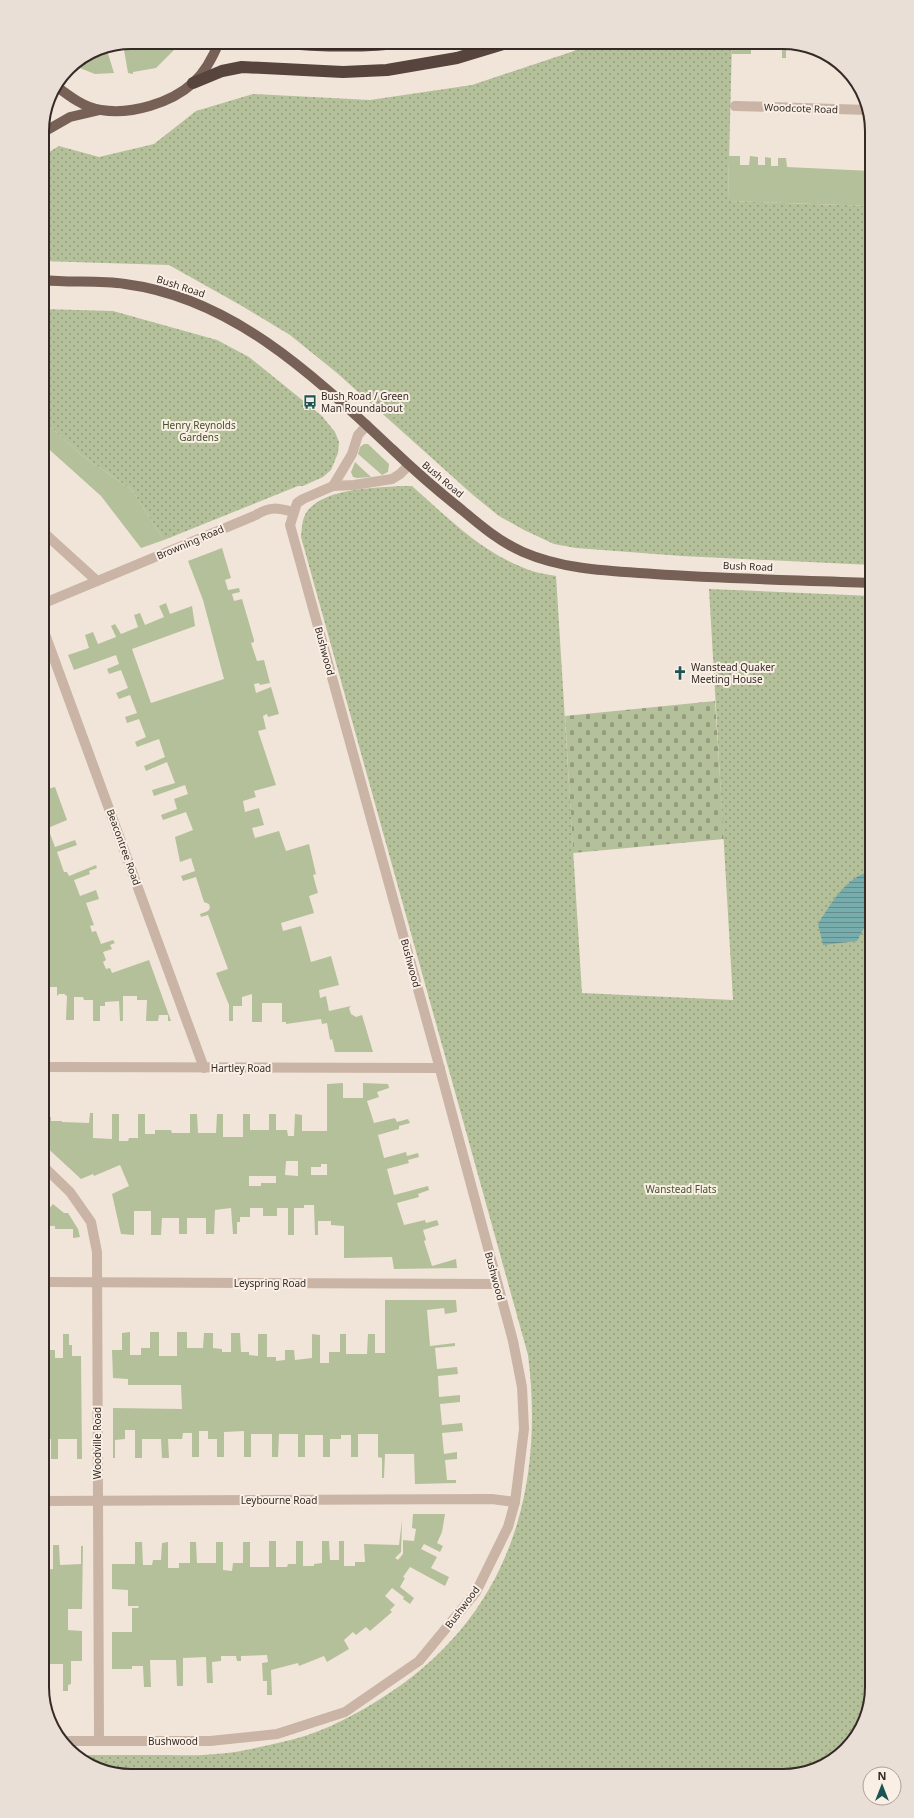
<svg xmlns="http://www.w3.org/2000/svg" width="914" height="1818" viewBox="0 0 914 1818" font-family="'Noto Sans',sans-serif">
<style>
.green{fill:#b4c099;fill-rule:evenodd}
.cemetery{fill:url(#cemetery-stones)}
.park{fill:url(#park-dots)}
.water{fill:url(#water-rules)}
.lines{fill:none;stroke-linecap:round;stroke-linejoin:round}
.minor{stroke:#c9b4a5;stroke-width:10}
.major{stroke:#776157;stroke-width:10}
.highway{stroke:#56443d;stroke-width:12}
.labels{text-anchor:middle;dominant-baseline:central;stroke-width:4;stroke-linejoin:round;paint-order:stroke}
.street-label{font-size:10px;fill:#352a26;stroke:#f9efe5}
.poi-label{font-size:10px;fill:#352a26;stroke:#f9efe5;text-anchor:start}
.park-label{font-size:10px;fill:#45532a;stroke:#f9efe5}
.rim{fill:none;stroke:#352a26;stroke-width:2}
</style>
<defs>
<pattern id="cemetery-stones" width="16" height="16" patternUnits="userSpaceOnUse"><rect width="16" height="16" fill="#b4c099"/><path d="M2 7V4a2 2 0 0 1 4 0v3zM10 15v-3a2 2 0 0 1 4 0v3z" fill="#939c7d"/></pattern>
<pattern id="park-dots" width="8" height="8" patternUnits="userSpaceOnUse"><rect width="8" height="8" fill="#b4c099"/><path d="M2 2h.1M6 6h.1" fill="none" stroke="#939c7d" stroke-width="1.8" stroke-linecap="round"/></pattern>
<pattern id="water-rules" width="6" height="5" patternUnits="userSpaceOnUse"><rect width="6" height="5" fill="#78adae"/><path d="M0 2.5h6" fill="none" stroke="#638d8d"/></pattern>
</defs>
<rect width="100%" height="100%" fill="#f1e5d9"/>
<!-- green -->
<g class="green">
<polygon points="131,42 182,42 156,68 133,72 133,74 128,73 123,44"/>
<polygon points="732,42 786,42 786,58 782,58 782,46 751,45 751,54 732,54"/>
<polygon points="106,47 114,73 95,74 72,65 97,49"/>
<polygon points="729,156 740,156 740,165 749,165 750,156 758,157 758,165 765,165 765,157 771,158 771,166 778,166 778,158 786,158 787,167 872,171 872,206 728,201"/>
<polygon points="42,419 80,454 132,490 164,540 141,548 101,496 42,443"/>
<polygon points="364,444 368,444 389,464 388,472 382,475 358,454 360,447"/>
<polygon points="355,462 371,477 357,478 353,477 351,472"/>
<polygon points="222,548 231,578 225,580 228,590 239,588 240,592 232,594 234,601 242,599 254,640 254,642 251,643 257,661 264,660 270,683 260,685 259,683 254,684 256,693 271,687 279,714 268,717 267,714 263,716 266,729 258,731 276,785 254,791 256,797 243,801 245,812 259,808 264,825 252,828 255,838 279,831 286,851 309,844 316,874 313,875 318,893 309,896 314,913 281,923 283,931 301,926 311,962 331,956 339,985 319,990 320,998 326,996 329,1011 351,1006 349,1008 351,1014 356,1017 362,1015 373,1052 335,1052 332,1039 330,1040 327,1023 322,1024 321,1019 286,1024 286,1022 282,1022 282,1003 262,1003 262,1022 252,1022 252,994 242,997 242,1006 233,1006 233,1021 229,1021 229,1005 216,973 228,969 208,915 201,917 200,914 208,911 210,908 209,904 204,902 196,877 183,881 181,876 195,871 191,858 180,862 175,837 193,830 186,812 163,820 161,815 177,809 174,799 188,794 185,785 154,796 152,790 175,783 167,762 146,771 144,766 165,757 159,739 137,747 135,742 146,737 139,719 127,723 125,717 137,713 130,695 119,699 116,693 128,688 121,670 109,674 107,669 119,664 116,655 74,670 68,655 89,648 85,635 93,632 98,644 116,637 111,626 115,624 121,634 138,627 134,615 140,613 145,625 164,617 159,606 166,603 170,614 192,606 195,626 132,649 151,703 224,679 203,600 188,561"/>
<polygon points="42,777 47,789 55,787 67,820 48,828 55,847 75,840 77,845 57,852 64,872 67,872 69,876 96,865 97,868 89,871 90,874 74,880 80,896 96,890 99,899 86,903 94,925 90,926 92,932 96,931 101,944 113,940 115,943 110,945 112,949 103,952 106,960 103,962 106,969 110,968 112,973 149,960 171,1021 168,1021 168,1015 159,1015 158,1021 146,1021 147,1000 137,1000 137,996 123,996 123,1021 120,1021 119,1001 105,1002 105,1006 100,1006 100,1021 93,1021 93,1000 84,1000 83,997 74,997 74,1020 66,1020 67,996 64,994 59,994 57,996 57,987 46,987 46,1019 42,1019"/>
<path d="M343,1083v15h20v-15l25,1 1,4 -12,4 2,5 -12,4 7,22 21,-5 2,4 11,-3 2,4 -11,3v3l-21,6 6,23 22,-6 1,4 11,-3 1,4 -11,3 1,3 -22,6 7,26 34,-9 1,4 -11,4 1,3 -22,6 7,22 21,-5 1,3 11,-3 2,5 -16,5 3,10 -2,1 8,25 24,-7 1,9 -63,1 -2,-12 -48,1v-32l-13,-1v-4h-13v14h-3l-1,-30h-10v3h-10v27h-6v-27h-11v8h-14v-8h-13v9h-10v5h-3v12h-4l-2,-26 -16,2 -1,24h-8v-16h-19v16h-8v-16h-17l-1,17h-10v-24h-17v24l-13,-1 -9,-40 17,-8 -9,-21 -26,11 -1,-2 -12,5 -39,-36v-26h9v4h11v1l27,1 1,-10h3v25l19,1v-25h7v27h9l1,-3h9v-24h7v20h10v-4h16l1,3h18v-19h7l1,19h18l1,-19h6v23h20v-23h7v16h19v-16h7v16h11l1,6h6l1,-22 7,1v16h25v-47zM286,1161h12v15l-13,-1zM321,1164h6v11h-16v-8h10zM249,1176h27v7h-15v3h-12z"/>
<polygon points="53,1204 64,1213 68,1213 78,1229 80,1237 73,1238 73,1229 55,1229 55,1226 46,1226 46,1231 42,1231 42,1207 47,1211"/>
<polygon points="385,1300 456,1300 457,1312 445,1314 444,1308 427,1310 430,1346 455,1343 455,1346 435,1348 437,1369 457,1367 458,1374 438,1376 439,1397 460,1395 460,1402 440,1404 442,1425 462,1423 463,1431 442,1433 444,1454 457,1452 457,1459 445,1460 447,1480 456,1480 456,1483 415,1484 414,1454 385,1454 384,1478 382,1478 382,1458 378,1457 378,1434 358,1434 358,1457 351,1457 351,1435 341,1435 341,1439 330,1439 330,1457 323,1457 323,1435 305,1435 305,1457 298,1457 298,1434 279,1434 278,1457 272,1457 272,1434 251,1434 251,1457 244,1457 244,1431 224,1432 224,1457 217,1457 217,1439 208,1439 208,1431 199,1431 199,1457 192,1457 192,1433 183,1433 182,1439 168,1439 169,1458 162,1458 161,1439 142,1439 142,1458 135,1458 135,1430 125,1430 125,1439 115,1440 115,1458 113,1458 113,1408 182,1409 181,1385 128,1385 128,1379 113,1378 112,1350 122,1350 122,1333 130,1332 130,1355 141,1355 141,1348 150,1348 150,1332 159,1332 159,1356 177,1356 177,1332 187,1332 187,1348 203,1348 204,1333 213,1333 213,1348 222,1349 222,1352 231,1352 231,1333 240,1333 241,1352 249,1352 249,1355 258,1356 258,1334 267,1334 267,1357 276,1357 276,1361 285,1360 285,1350 294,1350 295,1360 312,1358 312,1334 320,1335 320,1363 329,1363 329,1352 340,1352 340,1334 346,1334 346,1354 367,1354 368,1334 375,1334 375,1353 385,1353"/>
<polygon points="42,1334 45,1334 45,1350 55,1350 55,1358 63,1358 63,1334 69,1334 69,1345 72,1345 72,1356 81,1356 82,1459 77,1459 77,1439 58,1439 58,1459 51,1459 51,1439 42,1439"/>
<polygon points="413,1514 445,1514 442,1532 437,1543 443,1546 440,1552 424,1544 421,1549 437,1557 431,1568 449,1577 445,1586 410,1567 403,1577 405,1578 400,1587 414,1598 410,1604 403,1599 404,1597 392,1588 385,1596 395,1605 390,1610 392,1612 370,1631 366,1627 356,1635 353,1632 344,1640 349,1649 327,1662 324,1656 299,1666 298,1663 271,1670 272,1695 267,1695 267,1681 263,1681 262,1663 268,1662 267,1655 241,1656 241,1661 237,1661 236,1656 221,1656 221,1661 212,1662 213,1683 207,1683 206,1657 183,1658 183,1686 177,1686 176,1660 150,1660 151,1687 144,1687 143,1666 132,1666 132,1669 112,1669 112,1632 132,1632 132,1608 138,1608 139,1606 128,1606 128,1590 112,1589 112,1564 135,1564 135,1542 142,1542 143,1565 152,1565 153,1560 161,1560 162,1543 168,1542 168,1568 179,1568 179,1563 190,1563 190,1542 196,1542 197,1563 216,1563 216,1542 223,1542 223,1570 232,1571 233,1563 243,1563 243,1542 250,1542 250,1567 269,1567 269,1541 276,1541 276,1567 287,1567 288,1564 296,1564 296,1541 303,1541 303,1566 314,1566 314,1564 322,1563 322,1541 329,1541 330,1560 339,1560 339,1541 344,1541 344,1566 355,1566 355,1562 365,1562 364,1544 399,1545 402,1520 401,1552 395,1558 398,1560 403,1554 403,1540 414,1541 416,1529 412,1528"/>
<polygon points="53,1545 59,1545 60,1565 81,1564 81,1546 83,1546 82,1609 68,1609 68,1630 82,1631 82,1661 71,1661 71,1684 68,1685 68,1691 63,1691 63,1664 42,1664 42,1570 53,1569"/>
</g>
<!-- cemetery -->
<polygon class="cemetery" points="715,701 724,839 573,853 565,716"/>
<!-- park -->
<g class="park">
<polygon points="586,42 732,42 728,201 872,206 872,565 682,556 576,548 554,544 524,530 499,516 473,495 337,373 290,335 242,306 169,265 42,261 42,159 49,152 59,146 99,157 154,144 196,111 253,94 370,100 472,85 574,51"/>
<polygon points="42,309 113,311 217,340 249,357 322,416 335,432 339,442 338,453 331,470 323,477 303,486 298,486 164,540 132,490 80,454 42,419"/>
<path d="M401,486h11c36,32 70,67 117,84 8,3 18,4 27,6l26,417 151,7 -24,-411 163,7v1092l-15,49 -40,32 -34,7h-658l-48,-18 -2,-3c31,0 62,0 93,0 15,0 31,1 47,-1 22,-1 45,-7 67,-12 34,-7 66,-23 95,-41 127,-77 169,-203 151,-346l-227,-818c1,-9 1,-20 7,-27 19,-22 66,-22 93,-24z"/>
</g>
<!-- water -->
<path class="water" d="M872,871v42l-15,28 -34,4 -5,-21c13,-20 28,-48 54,-53z"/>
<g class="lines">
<!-- minor -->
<g class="minor">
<polyline points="735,106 868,110"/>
<polyline points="333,486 352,454 358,435 367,425"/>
<polyline points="42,531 97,581"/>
<path d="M42,604l214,-89c14,-9 22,-7 37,-3"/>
<polyline points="42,626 204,1068"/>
<polyline points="42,1067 440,1068"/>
<polyline points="42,1165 70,1192 91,1222 97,1252 99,1740"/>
<polyline points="42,1282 497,1284"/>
<polyline points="42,1501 492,1499 515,1502"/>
<polyline points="64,1741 210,1741 277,1734 345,1712 419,1661 476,1592 508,1527 515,1502 524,1429 522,1387 513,1341 437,1058 290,525 297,503 303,499 333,486 354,485 392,479 400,474 409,465"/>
</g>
<!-- major -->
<g class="major">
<path d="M56,86c13,10 29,22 45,24 30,5 70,-7 92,-27 12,-11 20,-26 26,-41"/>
<polyline points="42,133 70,117 100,110"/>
<path d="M42,280c28,3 56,0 83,4 109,14 191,94 267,165 23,22 46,42 70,61 19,16 38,32 61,42 41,18 88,19 131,22 73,5 146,6 218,9"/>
</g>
<!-- highway -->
<g class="highway">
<path d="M273,42c44,4 88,6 132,0"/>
<polyline points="193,83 222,71 242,67 343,72 387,70 457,58 510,42"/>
</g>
</g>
<!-- icons -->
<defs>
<symbol id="bus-bare" viewBox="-9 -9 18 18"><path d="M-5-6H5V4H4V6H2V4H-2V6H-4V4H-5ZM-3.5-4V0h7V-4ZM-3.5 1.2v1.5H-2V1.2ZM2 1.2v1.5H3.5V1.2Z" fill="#1c5456" stroke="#f9efe5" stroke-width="2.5" paint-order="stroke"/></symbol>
<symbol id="church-bare" viewBox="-9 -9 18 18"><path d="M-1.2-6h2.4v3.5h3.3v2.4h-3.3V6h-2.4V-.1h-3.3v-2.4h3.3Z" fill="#1c5456" stroke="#f9efe5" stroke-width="2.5" paint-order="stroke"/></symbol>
</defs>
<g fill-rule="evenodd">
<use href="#bus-bare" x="300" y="392" width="20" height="20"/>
<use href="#church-bare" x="670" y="663" width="20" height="20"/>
</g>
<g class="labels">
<!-- street labels -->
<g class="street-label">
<text transform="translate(801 108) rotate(2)">Woodcote Road</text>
<text transform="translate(181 286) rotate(18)">Bush Road</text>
<text transform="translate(443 479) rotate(40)">Bush Road</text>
<text transform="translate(190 542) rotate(-23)">Browning Road</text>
<text transform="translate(748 566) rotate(2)">Bush Road</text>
<text transform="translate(325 651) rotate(75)">Bushwood</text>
<text transform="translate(124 847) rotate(70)">Beacontree Road</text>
<text transform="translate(411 963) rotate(75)">Bushwood</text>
<text x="241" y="1068">Hartley Road</text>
<text transform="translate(495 1276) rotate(75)">Bushwood</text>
<text x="270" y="1283">Leyspring Road</text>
<text transform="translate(97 1443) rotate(-90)">Woodville Road</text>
<text x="279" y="1500">Leybourne Road</text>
<text transform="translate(462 1607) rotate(-53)">Bushwood</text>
<text x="173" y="1741">Bushwood</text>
</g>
<!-- poi labels -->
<g class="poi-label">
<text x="321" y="396">Bush Road / Green<tspan x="321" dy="12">Man Roundabout</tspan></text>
<text x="691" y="667">Wanstead Quaker<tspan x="691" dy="12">Meeting House</tspan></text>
</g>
<!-- park labels -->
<g class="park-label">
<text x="199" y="425">Henry Reynolds<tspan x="199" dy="12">Gardens</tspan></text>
<text x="681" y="1189">Wanstead Flats</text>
</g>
</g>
<!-- crop -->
<path d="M0 0H914V1818H0ZM131 49H783A82 82 0 0 1 865 131V1687A82 82 0 0 1 783 1769H131A82 82 0 0 1 49 1687V131A82 82 0 0 1 131 49Z" fill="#e9dfd6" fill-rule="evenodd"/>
<path class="rim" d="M131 49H783A82 82 0 0 1 865 131V1687A82 82 0 0 1 783 1769H131A82 82 0 0 1 49 1687V131A82 82 0 0 1 131 49Z"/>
<!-- north arrow -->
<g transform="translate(882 1786)"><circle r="19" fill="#f9efe5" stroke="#aba099"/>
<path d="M0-3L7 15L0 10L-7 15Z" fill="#1c5456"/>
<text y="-6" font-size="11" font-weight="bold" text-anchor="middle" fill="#352a26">N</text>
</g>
</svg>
